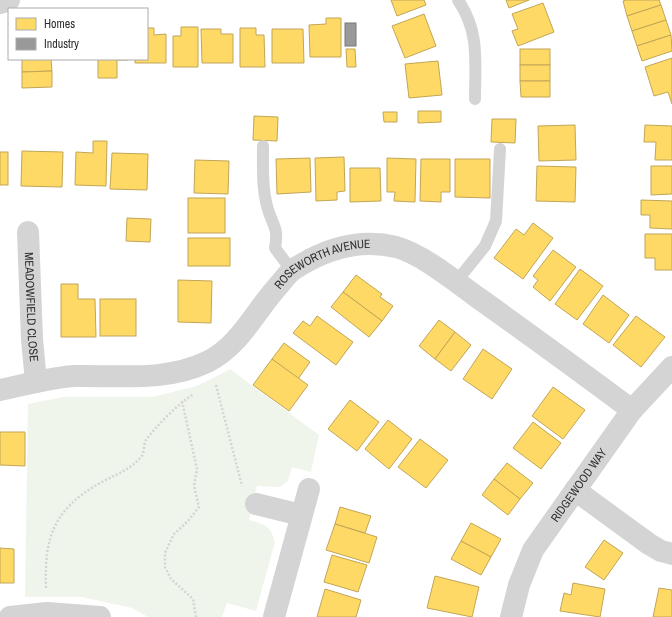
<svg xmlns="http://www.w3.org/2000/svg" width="672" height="617" viewBox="0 0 672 617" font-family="'Archivo Narrow',sans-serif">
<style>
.green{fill:#f0f5ec}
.homes{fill:#ffd966;stroke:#c1a656}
.industry{fill:#999;stroke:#797979}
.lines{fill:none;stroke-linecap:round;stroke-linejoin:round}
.path{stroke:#d4d4d4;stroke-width:2.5;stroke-dasharray:2 2;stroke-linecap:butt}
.service{stroke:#d4d4d4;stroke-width:12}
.minor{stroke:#d4d4d4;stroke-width:22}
.labels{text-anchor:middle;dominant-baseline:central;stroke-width:4;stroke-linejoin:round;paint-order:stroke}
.street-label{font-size:12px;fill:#2f2f2f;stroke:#fff}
</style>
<rect width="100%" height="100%" fill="#fff"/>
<!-- green -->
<path class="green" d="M230,369l89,66 -8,37 -19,-5 -4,14 -8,6 -23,-1 -8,34c16,5 21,4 26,22l-19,69 -29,-8 -5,14h-74l-16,-9 -50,-11h-57l3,-193 35,-7h89l45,-11z"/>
<!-- homes -->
<g class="homes">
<polygon points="391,0 424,0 426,5 397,16"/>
<polygon points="506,0 529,0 509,8"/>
<polygon points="626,0 659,0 661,5 627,16 623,1"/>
<polygon points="543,3 554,32 518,46 512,31 518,29 512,14"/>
<polygon points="661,5 666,20 632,31 627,16"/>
<polygon points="424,14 436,46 405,58 392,26"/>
<polygon points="326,18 341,18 341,57 310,57 309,25 326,24"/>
<polygon points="666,20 671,35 637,46 632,31"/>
<polygon points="181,27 198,27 198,67 173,67 173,36 181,36"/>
<polygon points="147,28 154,28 154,35 166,34 166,63 135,63 135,59 147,59"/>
<polygon points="240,28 256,28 256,35 264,35 265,67 240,67"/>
<polygon points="201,29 221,29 221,34 233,34 233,63 202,63"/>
<polygon points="272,29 303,29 304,63 272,63"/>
<polygon points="671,35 672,51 642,61 637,46"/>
<polygon points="346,49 355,49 356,67 347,67"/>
<rect x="520" y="49" width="30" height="16"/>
<polygon points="672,58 672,104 668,92 654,96 645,67"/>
<polygon points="22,59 51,59 52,71 22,72"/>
<polygon points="96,59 128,59 128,60 117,60 117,78 98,78 98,60"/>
<polygon points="438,61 442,95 409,98 405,64"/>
<rect x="520" y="65" width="30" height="16"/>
<polygon points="52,71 52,87 22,88 22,72"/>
<polygon points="520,81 550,81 550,97 521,97"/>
<polygon points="418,111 441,111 441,122 418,123"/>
<polygon points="383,112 397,112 397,122 384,122"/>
<polygon points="254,116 278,117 277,141 253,140"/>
<polygon points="492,119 516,119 515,143 491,142"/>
<polygon points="575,125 576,160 539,161 538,126"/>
<polygon points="645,125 672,126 672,160 655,160 656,142 644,142"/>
<polygon points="93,141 107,141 106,186 75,185 76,152 93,153"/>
<polygon points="22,151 63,152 62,187 21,186"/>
<rect x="0" y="152" width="8" height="33"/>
<polygon points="112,153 148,154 147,190 110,189"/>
<polygon points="344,157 345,191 337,192 337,200 316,201 315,158"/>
<polygon points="310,158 311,192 277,194 276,159"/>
<polygon points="387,158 416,159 415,202 394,201 395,192 387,192"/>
<polygon points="421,159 450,159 450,192 441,192 441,202 420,201"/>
<polygon points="455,159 490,159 490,198 455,197"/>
<polygon points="195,160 229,161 228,194 194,193"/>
<polygon points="537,166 576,167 575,202 536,201"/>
<polygon points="651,166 672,166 672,194 651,195"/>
<polygon points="350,168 380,168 381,201 350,202"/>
<rect x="188" y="198" width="37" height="35"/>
<polygon points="641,200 672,201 672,229 650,228 650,215 641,215"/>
<polygon points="127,218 151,219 150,242 126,241"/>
<polygon points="533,223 553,238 523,279 494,258 516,229 524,235"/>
<polygon points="645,234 672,234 672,270 655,270 655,258 645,258"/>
<rect x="188" y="238" width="42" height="28"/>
<polygon points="553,250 576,267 550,301 533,287 538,280 533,276"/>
<polygon points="580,269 603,286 577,320 555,304"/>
<polygon points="356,275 382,294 380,297 393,306 382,321 343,292"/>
<polygon points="178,280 212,281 211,323 178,322"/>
<polygon points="61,284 78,284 78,299 95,299 96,337 61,337"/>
<polygon points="343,292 382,321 369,337 331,307"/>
<polygon points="603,295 629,315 609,343 583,324"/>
<rect x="100" y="299" width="36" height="37"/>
<polygon points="317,316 353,342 336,365 293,333 303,321 310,326"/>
<polygon points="636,316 665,337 641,367 613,345"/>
<polygon points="439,320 455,332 435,359 419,346"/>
<polygon points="455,332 471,345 451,371 435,359"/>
<polygon points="284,343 310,362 298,379 272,359"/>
<polygon points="483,349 512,369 492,399 463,379"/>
<polygon points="272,359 308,385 289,411 253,385"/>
<polygon points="553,387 585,410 563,439 532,416"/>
<polygon points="350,400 379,422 357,451 328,429"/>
<polygon points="388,420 412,439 389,469 365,449"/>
<polygon points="533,422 561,443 541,469 513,448"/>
<polygon points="0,432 25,432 25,466 0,465"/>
<polygon points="420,439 448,460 426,488 398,467"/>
<polygon points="507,463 533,483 520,499 494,479"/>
<polygon points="494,479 520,499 508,515 482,495"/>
<polygon points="340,507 371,516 365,533 335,524"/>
<polygon points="471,523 501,539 491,557 461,541"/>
<polygon points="335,524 377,537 369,563 326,550"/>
<polygon points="604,540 623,553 604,580 585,567"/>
<polygon points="461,541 491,557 481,575 451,559"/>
<polygon points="0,548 14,549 14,583 0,583"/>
<polygon points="332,555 367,565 358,592 324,582"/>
<polygon points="435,576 479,587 472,617 427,608"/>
<polygon points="573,583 605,589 600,617 560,611 564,593 571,595"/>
<polygon points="659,588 672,590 672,617 653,617"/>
<polygon points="325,589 361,600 356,617 317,617"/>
</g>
<!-- industry -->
<rect class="industry" x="345" y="23" width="11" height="23"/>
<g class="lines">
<!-- path -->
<g class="path">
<polyline points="216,385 242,486"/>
<polyline points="182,401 197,469 194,486 199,507 188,521 174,534 165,553 165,567 171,579 193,599 196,617"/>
<path d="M46,588c-2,-51 8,-79 54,-105 15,-8 30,-13 41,-26 4,-4 2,-12 5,-17 10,-14 33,-37 48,-46"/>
</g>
<!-- service -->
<g class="service">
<path d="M458,0c22,32 17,62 17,99"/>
<path d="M263,146c0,20 -1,41 4,60 5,20 12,20 8,42l17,23"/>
<polyline points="456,282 485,246 496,221 500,149"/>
</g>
<!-- minor -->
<g class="minor">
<polyline points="0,3 9,0"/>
<path id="s1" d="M28,232l4,107 4,43"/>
<path id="s2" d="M0,390c25,-5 51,-13 76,-14 44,-1 89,6 131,-14 33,-16 48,-51 72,-77 5,-6 9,-12 15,-16 31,-20 65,-31 102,-22 26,7 59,34 81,50 52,37 104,75 155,113"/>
<polyline points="575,490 649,544 661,551 672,554"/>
<polyline points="256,504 301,515"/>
<polyline points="10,617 47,613 100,617"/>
<polyline points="274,617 309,489"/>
<path id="s3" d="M511,617l8,-32 14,-35 99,-140 40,-43"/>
</g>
</g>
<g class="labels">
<!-- street labels -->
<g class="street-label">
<text stroke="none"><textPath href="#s2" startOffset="367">ROSEWORTH AVENUE</textPath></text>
<text stroke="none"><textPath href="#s1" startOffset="75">MEADOWFIELD CLOSE</textPath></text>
<text stroke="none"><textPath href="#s3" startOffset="150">RIDGEWOOD WAY</textPath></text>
</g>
</g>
<!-- legend -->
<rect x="8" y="8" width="140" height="52" fill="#ffffff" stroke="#acacac"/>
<rect x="16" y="18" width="20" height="12" fill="#ffd966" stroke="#acacac"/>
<text x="44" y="28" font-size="12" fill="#2f2f2f">Homes</text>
<rect x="16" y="38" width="20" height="12" fill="#999999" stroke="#acacac"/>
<text x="44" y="48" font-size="12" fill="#2f2f2f">Industry</text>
</svg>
